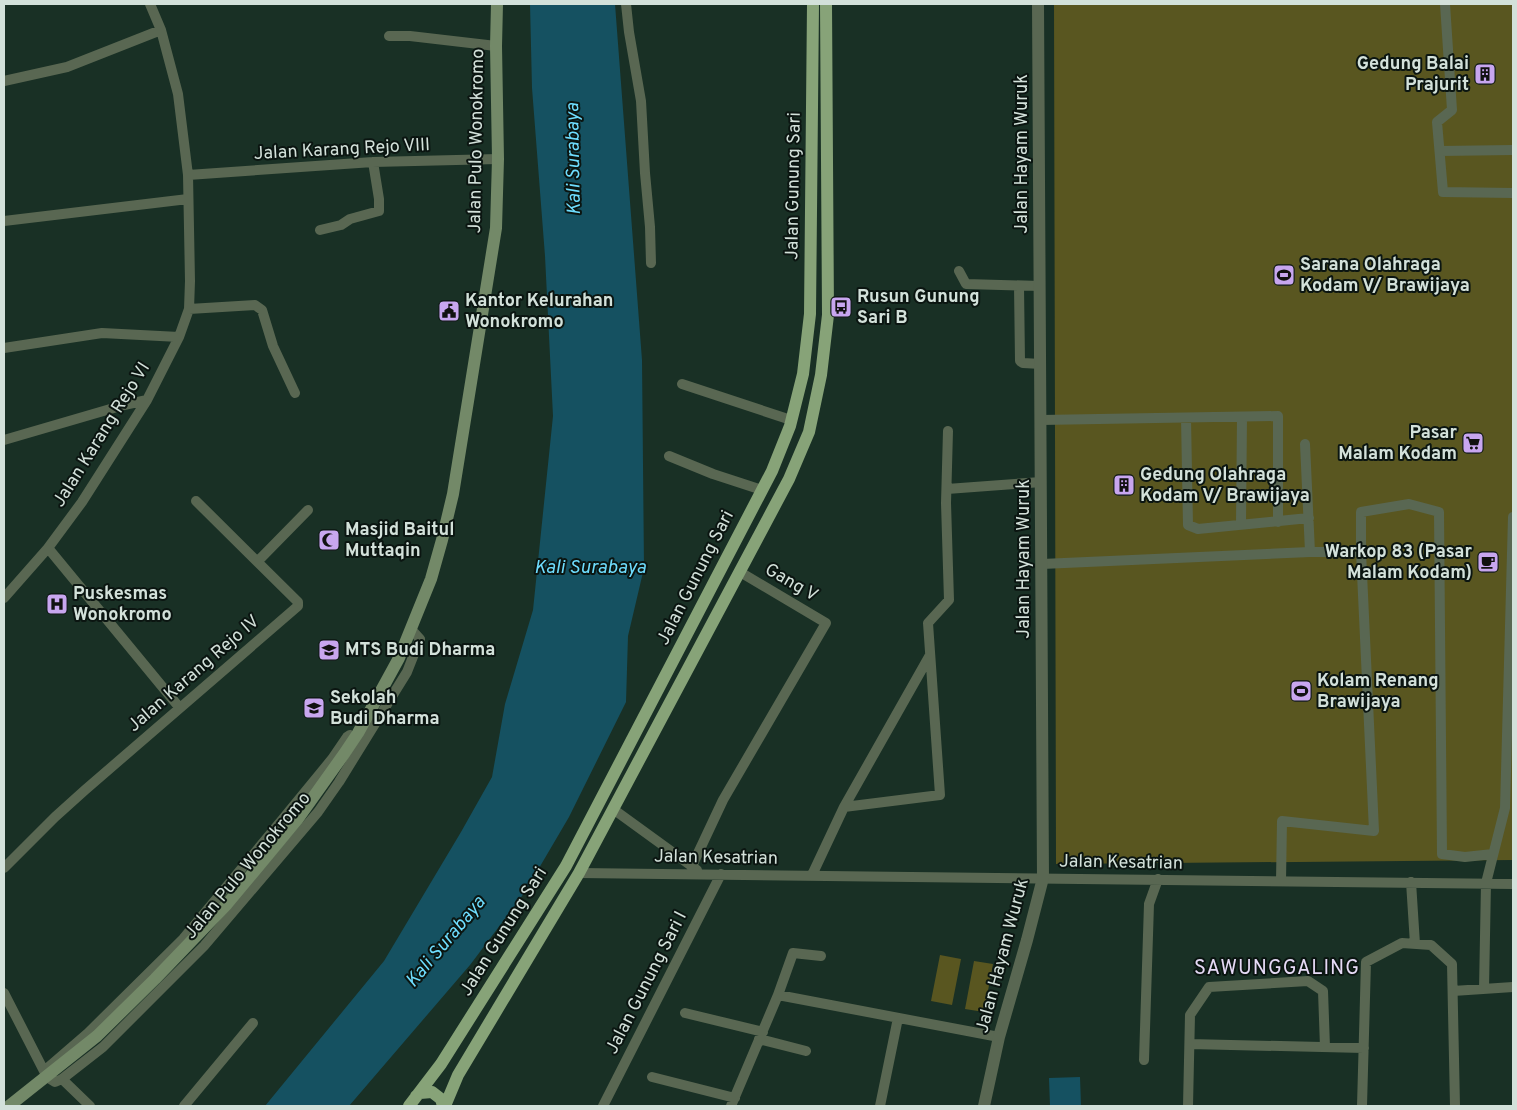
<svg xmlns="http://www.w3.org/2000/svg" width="1517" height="1110" font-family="Overpass,sans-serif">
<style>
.green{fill:#595620}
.water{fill:#155161}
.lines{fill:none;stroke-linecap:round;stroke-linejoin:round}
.minor{stroke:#596752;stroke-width:10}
.tertiary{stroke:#596752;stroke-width:12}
.secondary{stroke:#738968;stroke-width:12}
.primary{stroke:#87a378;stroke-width:12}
.labels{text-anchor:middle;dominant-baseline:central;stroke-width:4;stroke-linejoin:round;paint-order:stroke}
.poi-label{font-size:18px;font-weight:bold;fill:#d3e1da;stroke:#0b1511;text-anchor:start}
.street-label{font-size:18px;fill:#d3e1da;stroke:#0b1511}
.water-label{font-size:19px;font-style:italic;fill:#6eddfe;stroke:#0b1511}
.quarter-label{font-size:20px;letter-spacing:1px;fill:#e6daf6;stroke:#0b1511}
</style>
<rect width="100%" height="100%" fill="#193025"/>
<!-- green -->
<path class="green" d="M1054 4H1513V860L1056 864Z
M940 955 961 959 952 1005 931 1001Z
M974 961 993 964 984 1012 965 1009Z"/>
<!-- water -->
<path class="water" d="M530 4H615L642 360 644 568 628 636 626 702 569 817 525 892 470 965 349 1106H265L384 961 461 832 492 777 505 704 533 610 553 416 545 256 532 88Z
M1080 1077 1081 1106H1050L1049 1078Z"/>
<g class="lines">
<!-- minor -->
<path class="minor" d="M626 4 629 32 641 101 645 173 650 227 651 263
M1445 4 1452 110 1437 122 1443 192 1513 193
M389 36H410L496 46
M4 81 67 67 161 30
M1440 151 1513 150
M188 175 373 162 498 159
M4 221 188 199
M320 230 341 225 350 219 379 211V199L373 162
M959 271 966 284 1040 286
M1019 286 1020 361 1023 363 1041 364
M189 309 255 305 262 310 273 346 295 393
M4 348 102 333 179 337
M682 384 791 420
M1186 418 1188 525 1198 529 1309 518
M1041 420 1278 416V522
M4 440 124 405 147 400
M1305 444 1310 552
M669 456 713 474 762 490
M947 489 1041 482
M1241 524 1242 417
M48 548 179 707
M258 561 308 510
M1042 564 1310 552H1361
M4 598 48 548 82 502 147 400 179 337 189 309 190 281 188 175 178 94 161 30 150 4
M844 807 930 655
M613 809 697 870
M692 866 723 800 826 623 740 572
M4 868 55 817 85 790 298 606V602L196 501
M579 873 1513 884
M812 875 844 807 940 795 928 623 949 600 946 503 948 431
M1281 881 1282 821 1374 831 1361 552V512L1409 504 1439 512 1442 854 1465 857 1493 854
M1411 882 1415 944
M1484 989 1486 883 1505 808 1513 517
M1453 991 1513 987
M4 993 44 1071 47 1077 55 1082 62 1079 103 1047 204 946 318 812 339 782 407 672 420 639 411 629
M778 995 999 1037
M685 1013 763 1032
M759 1039 806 1051
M1190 1044 1364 1048
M1144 1060 1149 904 1158 879
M44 1071 88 1033 183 939 282 820 332 759 347 737 350 735
M652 1077 735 1098
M62 1079 90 1106
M184 1106 253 1023
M603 1106 721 874
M731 1106 778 995 793 953 821 956
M880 1106 898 1018
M1188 1106 1190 1015 1209 987 1308 981 1323 991 1325 1047
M1362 1106 1366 962 1402 943 1431 945 1452 964 1455 1106"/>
<!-- tertiary -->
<path class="tertiary" d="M984 1106 999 1037 1027 940 1043 878 1038 4"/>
<!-- secondary -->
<path class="secondary" d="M9 1106 97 1036 155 979 227 904 297 820 344 754 358 733 399 658 431 579 442 540 453 494 496 228 498 159 496 46 497 4"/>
<!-- primary -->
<path class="primary" d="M416 1096 420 1093 432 1092 441 1099 443 1106
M409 1106 441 1064 566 866 772 471 790 426 803 374 810 314 813 4
M445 1106 458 1075 579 873 789 479 809 432 821 375 828 315 826 4"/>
</g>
<!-- icons -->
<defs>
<g id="building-square" transform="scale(1.125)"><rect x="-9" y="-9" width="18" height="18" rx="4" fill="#c8a6ef" stroke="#0b1511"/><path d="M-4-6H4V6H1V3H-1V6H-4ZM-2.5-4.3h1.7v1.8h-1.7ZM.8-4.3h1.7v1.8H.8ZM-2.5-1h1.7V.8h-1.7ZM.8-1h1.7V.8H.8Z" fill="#111"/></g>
<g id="stadium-square" transform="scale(1.125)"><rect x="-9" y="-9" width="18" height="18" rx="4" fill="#c8a6ef" stroke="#0b1511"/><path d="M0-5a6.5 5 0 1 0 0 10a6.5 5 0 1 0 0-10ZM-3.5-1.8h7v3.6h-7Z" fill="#111"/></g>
<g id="bus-square" transform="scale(1.125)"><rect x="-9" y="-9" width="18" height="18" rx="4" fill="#c8a6ef" stroke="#0b1511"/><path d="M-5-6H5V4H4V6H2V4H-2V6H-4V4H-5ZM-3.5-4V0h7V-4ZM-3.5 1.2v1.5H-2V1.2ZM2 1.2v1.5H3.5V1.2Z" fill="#111"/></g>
<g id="civic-square" transform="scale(1.125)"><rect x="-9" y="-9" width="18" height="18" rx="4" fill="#c8a6ef" stroke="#0b1511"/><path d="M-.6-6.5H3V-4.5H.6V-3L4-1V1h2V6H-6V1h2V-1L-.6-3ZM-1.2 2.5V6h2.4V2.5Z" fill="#111"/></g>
<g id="supermarket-square" transform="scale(1.125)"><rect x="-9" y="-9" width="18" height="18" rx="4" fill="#c8a6ef" stroke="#0b1511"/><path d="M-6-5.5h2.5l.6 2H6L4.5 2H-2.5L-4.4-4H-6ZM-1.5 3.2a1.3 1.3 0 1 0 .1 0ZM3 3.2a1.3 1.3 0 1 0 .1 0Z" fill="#111"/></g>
<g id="mosque-square" transform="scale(1.125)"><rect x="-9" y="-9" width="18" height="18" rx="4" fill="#c8a6ef" stroke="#0b1511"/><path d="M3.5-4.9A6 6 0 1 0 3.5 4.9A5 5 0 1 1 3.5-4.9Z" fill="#111"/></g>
<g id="cafe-square" transform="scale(1.125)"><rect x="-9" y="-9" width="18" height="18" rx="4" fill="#c8a6ef" stroke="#0b1511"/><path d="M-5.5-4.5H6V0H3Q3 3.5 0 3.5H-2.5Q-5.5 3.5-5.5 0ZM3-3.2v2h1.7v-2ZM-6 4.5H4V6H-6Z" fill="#111"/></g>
<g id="hospital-square" transform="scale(1.125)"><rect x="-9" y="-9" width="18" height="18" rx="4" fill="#c8a6ef" stroke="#0b1511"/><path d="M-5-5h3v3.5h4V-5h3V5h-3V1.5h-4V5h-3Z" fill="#111"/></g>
<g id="school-square" transform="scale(1.125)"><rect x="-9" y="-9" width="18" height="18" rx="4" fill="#c8a6ef" stroke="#0b1511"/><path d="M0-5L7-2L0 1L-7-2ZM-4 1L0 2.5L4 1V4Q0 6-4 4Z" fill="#111"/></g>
</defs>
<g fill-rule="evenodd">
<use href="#building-square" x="1485" y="74"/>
<use href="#stadium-square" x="1284" y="275"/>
<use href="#bus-square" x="841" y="307"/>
<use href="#civic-square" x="449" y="311"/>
<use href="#supermarket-square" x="1473" y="443"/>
<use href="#building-square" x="1124" y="485"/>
<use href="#mosque-square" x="329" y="540"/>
<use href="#cafe-square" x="1488" y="562"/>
<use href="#hospital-square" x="57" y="604"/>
<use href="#school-square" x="329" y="650"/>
<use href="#stadium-square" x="1301" y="691"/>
<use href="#school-square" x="314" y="708"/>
</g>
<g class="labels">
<!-- poi labels -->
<g class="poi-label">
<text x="1469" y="64" text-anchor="end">Gedung Balai<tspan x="1469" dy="21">Prajurit</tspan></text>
<text x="1300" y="265">Sarana Olahraga<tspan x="1300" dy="21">Kodam V/ Brawijaya</tspan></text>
<text x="857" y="297">Rusun Gunung<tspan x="857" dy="21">Sari B</tspan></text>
<text x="465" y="301">Kantor Kelurahan<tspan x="465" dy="21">Wonokromo</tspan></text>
<text x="1457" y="433" text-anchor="end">Pasar<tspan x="1457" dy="21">Malam Kodam</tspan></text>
<text x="1140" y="475">Gedung Olahraga<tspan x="1140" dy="21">Kodam V/ Brawijaya</tspan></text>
<text x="345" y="530">Masjid Baitul<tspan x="345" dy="21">Muttaqin</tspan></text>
<text x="1472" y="552" text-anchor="end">Warkop 83 (Pasar<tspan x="1472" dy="21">Malam Kodam)</tspan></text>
<text x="73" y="594">Puskesmas<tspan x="73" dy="21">Wonokromo</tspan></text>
<text x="345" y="650">MTS Budi Dharma</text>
<text x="1317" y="681">Kolam Renang<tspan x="1317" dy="21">Brawijaya</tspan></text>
<text x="330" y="698">Sekolah<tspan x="330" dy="21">Budi Dharma</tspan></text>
</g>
<!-- street labels -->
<g class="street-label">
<text transform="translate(477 141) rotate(-89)">Jalan Pulo Wonokromo</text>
<text transform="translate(342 150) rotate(-3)">Jalan Karang Rejo VIII</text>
<text transform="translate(1022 154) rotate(-90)">Jalan Hayam Wuruk</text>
<text transform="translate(794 186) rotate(-89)">Jalan Gunung Sari</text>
<text transform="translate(102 435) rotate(-58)">Jalan Karang Rejo VI</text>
<text transform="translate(1024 559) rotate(-90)">Jalan Hayam Wuruk</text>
<text transform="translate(696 578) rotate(-63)">Jalan Gunung Sari</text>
<text transform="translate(791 583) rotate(30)">Gang V</text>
<text transform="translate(194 674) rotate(-41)">Jalan Karang Rejo IV</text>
<text transform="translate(716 858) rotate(1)">Jalan Kesatrian</text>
<text transform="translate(1121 863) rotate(1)">Jalan Kesatrian</text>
<text transform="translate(248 866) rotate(-50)">Jalan Pulo Wonokromo</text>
<text transform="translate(504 932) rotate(-58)">Jalan Gunung Sari</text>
<text transform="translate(1003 956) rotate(-75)">Jalan Hayam Wuruk</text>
<text transform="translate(647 983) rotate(-63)">Jalan Gunung Sari I</text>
</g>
<!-- water labels -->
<g class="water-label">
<text transform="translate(574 159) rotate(-91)">Kali Surabaya</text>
<text x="590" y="568">Kali Surabaya</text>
<text transform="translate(446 942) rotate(-50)">Kali Surabaya</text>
</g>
<!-- quarter labels -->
<g class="quarter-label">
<text x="1277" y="969">SAWUNGGALING</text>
</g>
</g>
<!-- border -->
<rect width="1517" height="1110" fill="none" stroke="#d3e1da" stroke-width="10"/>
</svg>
